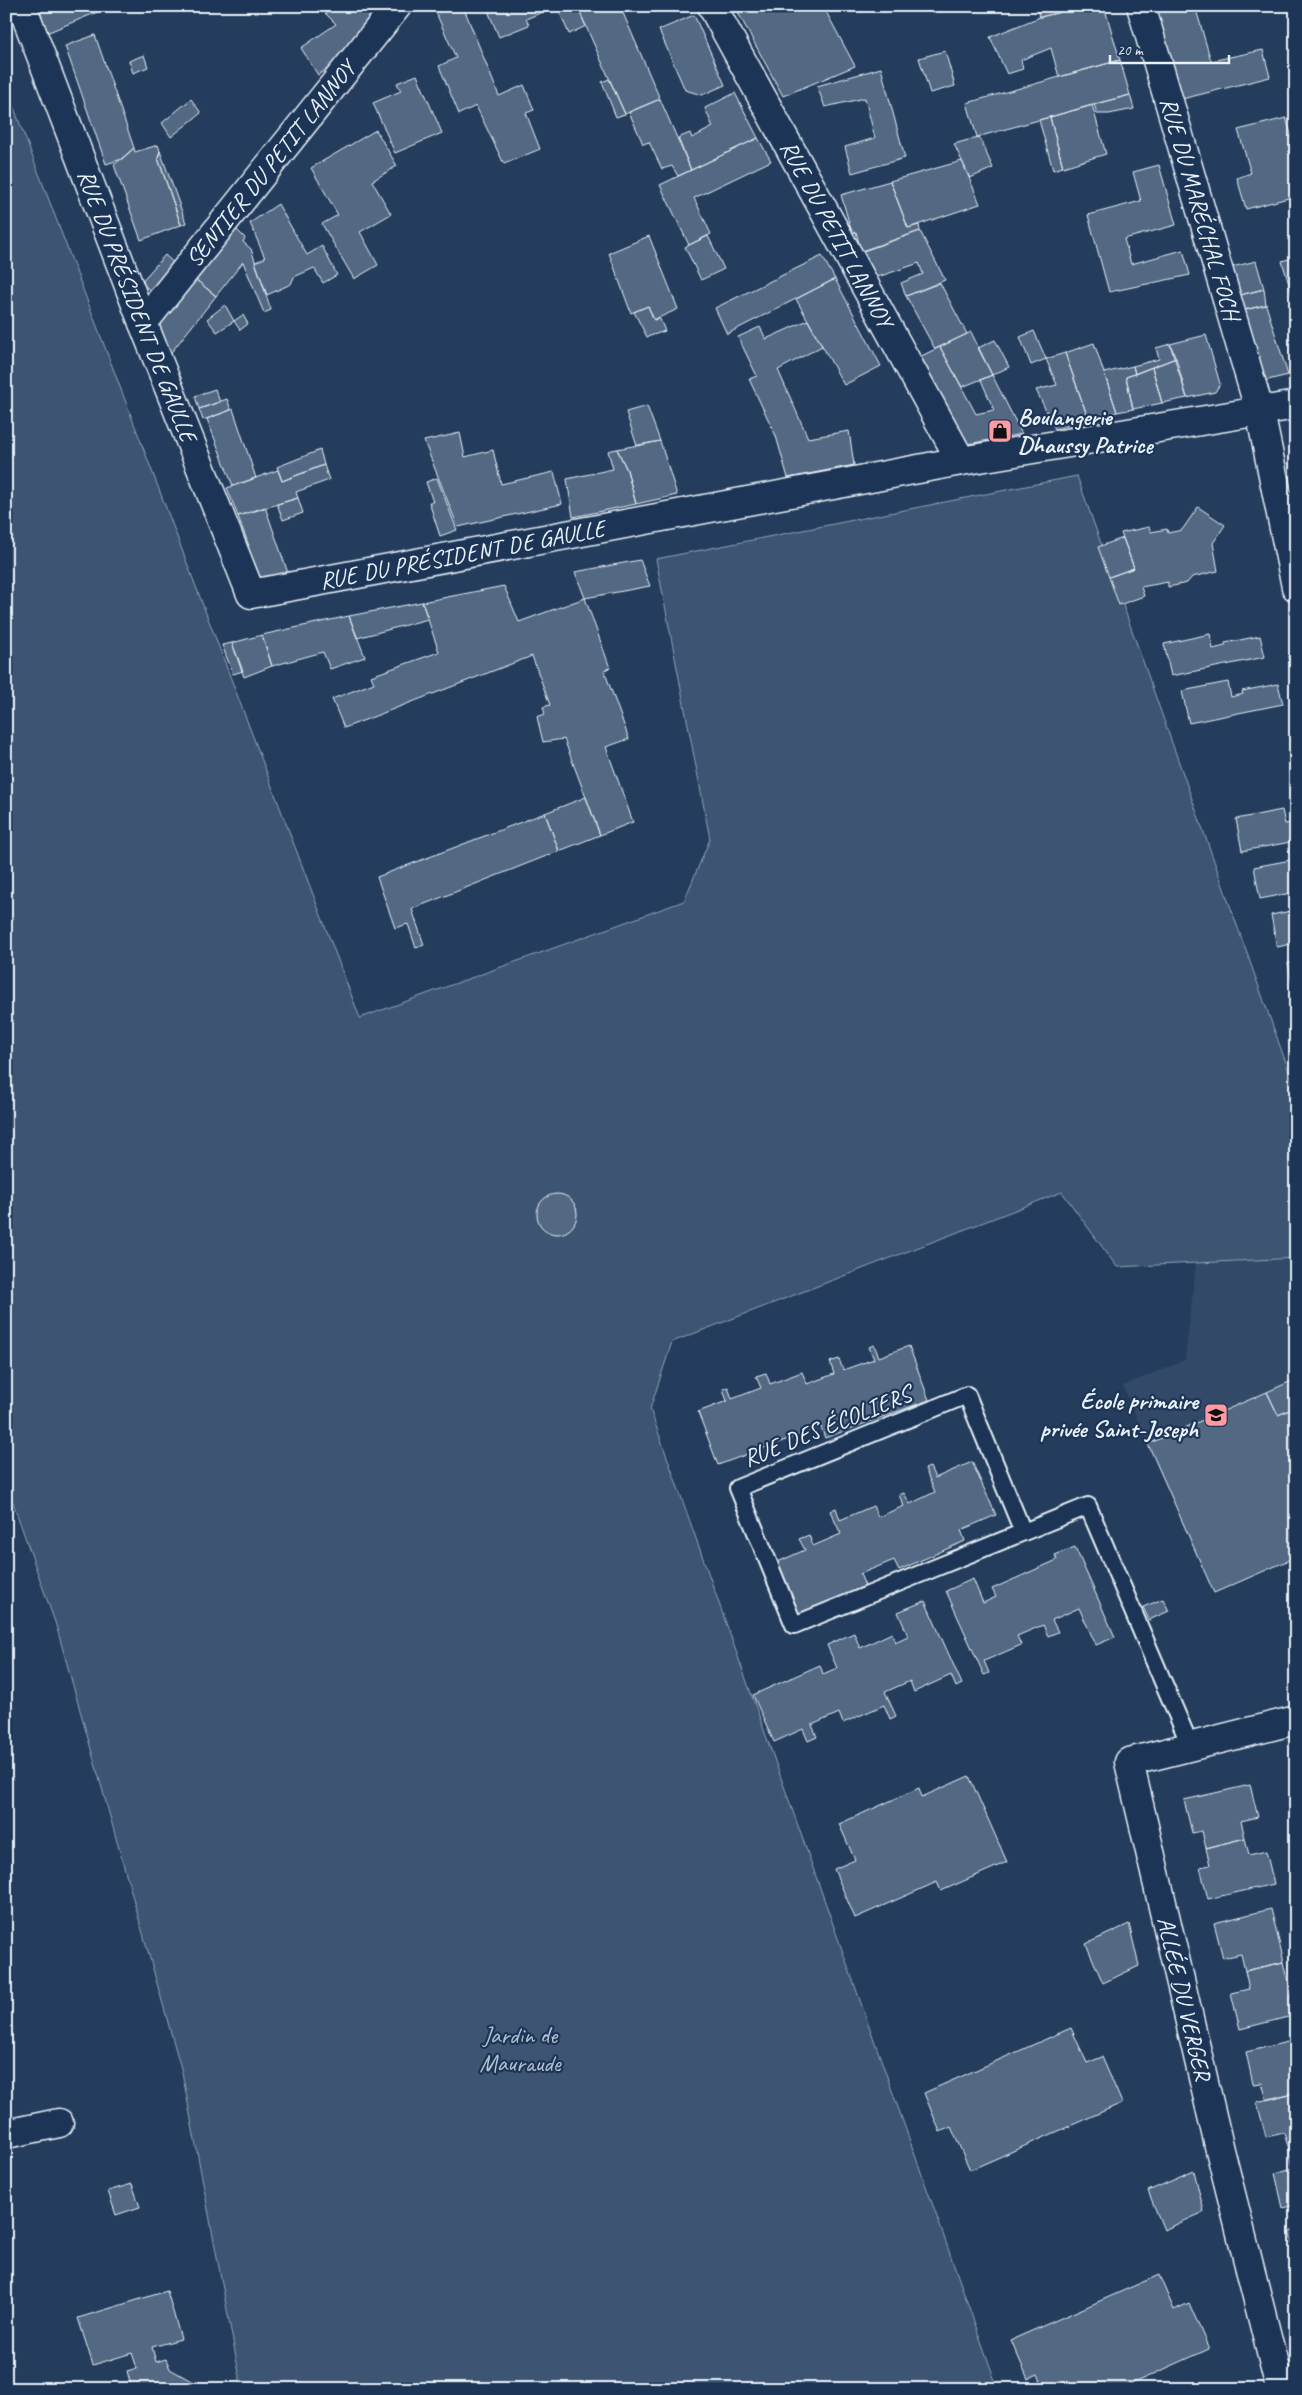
<svg xmlns="http://www.w3.org/2000/svg" width="1302" height="2395" font-family="Caveat,sans-serif">
<style>
.built{fill:#334a68}
.green{fill:#3e5472;stroke:#93a2b5}
.building{fill:#536782;stroke:#e8f1f8}
.lines{fill:none;stroke-linecap:round;stroke-linejoin:round}
.service-casing{stroke:#e8f1f8;stroke-width:20}
.minor-casing{stroke:#e8f1f8;stroke-width:31}
.service{stroke:#1d3557;stroke-width:16}
.minor{stroke:#1d3557;stroke-width:28}
.labels{text-anchor:middle;dominant-baseline:central;stroke-width:4.5;stroke-linejoin:round;paint-order:stroke}
.street-label{font-size:24px;fill:#e8f1f8;stroke:#1d3557}
.poi-label{font-size:24px;font-weight:bold;fill:#e8f1f8;stroke:#1d3557;text-anchor:start}
.park-label{font-size:24px;fill:#b5c2d0;stroke:#1d3557}
</style>
<rect width="100%" height="100%" fill="#253d5d"/>
<filter id="ink" filterUnits="userSpaceOnUse"><feTurbulence type="fractalNoise" baseFrequency=".02" numOctaves="2"/><feDisplacementMap in="SourceGraphic" scale="10" xChannelSelector="R" yChannelSelector="G"/><feConvolveMatrix kernelMatrix="1 2 1 2 8 2 1 2 1" color-interpolation-filters="sRGB"/></filter>
<g filter="url(#ink)">
<!-- built -->
<path class="built" d="M1296 1258V1557L1214 1593 1123 1386 1185 1360 1196 1263Z"/>
<!-- green -->
<path class="green" d="M6 87 360 1018 684 901 710 839 656 559 1077 476 1296 1091V1258L1117 1267 1062 1192 672 1342 650 1409 998 2389H242L182 2072 56 1625 6 1483Z"/>
<!-- building -->
<path class="building" d="M34 6H112L44 34Z
M318 6H385L355 50 318 75 301 48 336 24Z
M433 6H463L499 96 524 85 534 110 526 113 540 149 504 164 476 106 459 114 439 66 456 58Z
M486 6H556L526 19 529 25 499 37Z
M557 6H577L586 26 569 34Z
M577 6H596L580 13Z
M596 6H620L660 99 625 114 580 13Z
M823 6 855 66 783 96 735 7Z
M1036 6H1086L1040 17Z
M1086 6H1104L1120 60 1059 77 1051 48 1021 60 1023 69 1007 74 990 37 1040 17Z
M1155 6H1195L1211 61 1263 50 1270 77 1182 99Z
M694 15 725 85 702 95 685 90 659 30Z
M95 35 134 148 122 159 106 164 65 46Z
M945 51 955 86 930 93 919 58Z
M144 55 148 67 133 73 129 61Z
M1120 60 1130 95 977 137 967 103Z
M881 68 905 158 852 173 845 147 875 138 865 98 825 107 817 86Z
M417 75 442 133 395 153 373 103 401 91 397 83Z
M609 79 625 114 616 117 602 82Z
M735 93 758 138 691 170 678 138 690 133 692 138 713 127 705 108Z
M1130 95 1134 109 1109 114H1097L1094 104Z
M191 99 201 113 171 137 162 123Z
M660 99 691 170 678 176 672 166 662 169 649 142 643 144 629 112Z
M1092 105 1106 154 1063 167 1050 117Z
M1050 117 1063 167 1053 170 1039 120Z
M1286 118 1296 150V196L1246 209 1237 178 1251 173 1238 130Z
M376 130 397 166 372 181 391 214 360 232 378 265 354 279 322 224 338 215 311 168Z
M979 137 993 168 970 178 954 144Z
M758 138 771 161 694 198 711 234 689 245 660 185Z
M158 145 160 151 158 158 181 225 141 240 114 165 134 148 135 152Z
M160 151 186 223 181 225 158 158Z
M962 161 980 204 908 228 890 181Z
M1159 165 1176 225 1124 239 1131 264 1183 250 1190 275 1109 292 1088 215 1141 201 1133 172Z
M890 181 908 228 919 225 920 231 861 251 856 232 852 233 841 195Z
M278 204 307 255 322 246 337 275 323 283 314 268 294 277 291 284 267 295 255 262 265 258 250 223Z
M236 229 245 238 243 242 251 249 271 310 264 313 243 262 216 296 195 279Z
M920 231 945 280 906 296 901 283 923 274 919 263 869 280 858 253Z
M649 236 678 309 654 320 648 306 631 313 609 253Z
M708 236 724 269 701 280 685 247Z
M165 255 179 268 156 296 141 282Z
M822 256 835 279 727 334 715 308Z
M1296 257V308L1282 261Z
M1256 261 1264 289 1240 295 1232 267Z
M195 279 216 296 169 355 158 325Z
M835 279 881 366 844 385 796 299Z
M940 283 967 334 935 349 906 296Z
M1264 289 1266 305 1244 310 1240 295Z
M225 305 234 321 217 332 207 319Z
M1266 305 1288 375 1264 381 1244 310Z
M648 306 654 320 659 317 665 331 647 337 634 312Z
M243 315 248 324 240 330 234 321Z
M808 320 822 346 778 370 808 438 849 431 854 465 788 478 776 436 749 379 757 376 738 337 760 327 766 339Z
M1034 331 1046 359 1031 365 1020 337Z
M971 332 992 375 962 387 940 347Z
M1206 335 1220 384 1215 392 1187 398 1170 344Z
M995 340 1009 367 992 375 978 348Z
M1094 343 1117 412 1088 418 1065 353Z
M1170 344 1176 358 1135 374 1133 366 1159 359 1156 348Z
M940 347 976 414 994 410 981 380 992 375 1022 434 957 446 913 360Z
M1065 353 1089 421 1055 429 1036 390 1057 385 1046 359Z
M1176 358 1187 398 1162 403 1152 367Z
M1133 366 1135 374 1126 377 1133 409 1117 412 1104 373Z
M1152 367 1162 403 1133 409 1126 377Z
M215 389 220 402 199 409 195 396Z
M227 399 231 410 203 420 199 409Z
M647 406 660 441 637 446 626 412Z
M233 409 256 478 233 486 207 419Z
M460 433 465 457 493 450 501 484 554 472 562 504 458 527 424 441Z
M660 441 677 495 636 504 627 470 617 449Z
M617 449 627 470 636 504 573 517 567 479 613 469 608 451Z
M320 450 324 465 282 481 277 467Z
M324 465 329 480 296 492 298 498 238 516 227 488 278 470 282 481Z
M437 478 457 530 440 536 429 502H433L426 482Z
M298 498 303 513 283 520 277 504Z
M265 507 288 573 254 583 243 547 249 546 238 516Z
M1198 507 1225 525 1213 543 1218 571 1192 577 1187 583 1168 587V582L1141 587 1144 596 1119 605 1109 577 1134 568 1121 533 1149 527 1151 532 1167 529 1168 533 1182 530Z
M1123 538 1134 568 1109 577 1098 547Z
M640 560 650 586 585 598 575 572Z
M504 586 519 622 585 598 610 668 604 670 629 739 606 747 633 822 600 835 564 739 543 742 537 717 545 714 543 707 550 705 532 656 344 728 332 699 374 683 371 676 439 652 422 602Z
M422 602 428 619 357 638 349 616Z
M349 616 365 657 330 669 323 652 272 666 262 635Z
M1210 634 1213 649 1225 646V643L1260 636 1265 657 1171 676 1164 644Z
M262 635 272 666 244 677 232 643Z
M232 643 243 671 233 674 222 645Z
M1228 682 1231 697 1243 694 1242 691 1278 684 1283 704 1189 723 1182 691Z
M586 797 600 835 559 851 545 813Z
M1282 810 1285 824 1296 822V841L1242 851 1236 819Z
M545 813 559 851 412 909 424 945 416 948 408 924 395 928 377 877Z
M1296 859V892L1260 899 1254 867Z
M1296 910V943L1277 947 1271 915Z
M1296 961V994H1294L1288 963Z
M537 1214a20 20 0 1 1 40 0a20 20 0 1 1-40 0Z
M874 1345 879 1357 909 1346 929 1400 825 1438 821 1427 718 1465 698 1412 727 1401 723 1389 728 1387 732 1399 761 1388 756 1376 766 1373 770 1384 802 1372 807 1384 834 1374 830 1362 839 1359 843 1370 874 1359 869 1347Z
M1296 1379V1407L1278 1415 1267 1392Z
M1267 1392 1278 1415 1296 1407V1557L1214 1593 1148 1444Z
M972 1462 996 1515 961 1530 965 1541 899 1570 894 1560 860 1574 865 1586 796 1616 773 1564 805 1550 799 1539 809 1535 813 1546 841 1534 830 1511 836 1508 840 1520 873 1506 878 1517 904 1506 899 1495 904 1493 910 1504 935 1492 925 1469 930 1467 935 1478Z
M1075 1547 1115 1637 1096 1645 1079 1608 1052 1620 1058 1632 1048 1636 1043 1625 1017 1636 1021 1645 984 1661 989 1673 984 1675 946 1591 973 1579 983 1603 996 1597 992 1589 1057 1560 1055 1555Z
M1163 1599 1169 1611 1149 1620 1143 1607Z
M925 1601 962 1684 956 1687 951 1675 914 1692 910 1681 885 1692 896 1716 890 1719 884 1705 843 1723 839 1713 812 1725 817 1737 808 1741 803 1729 774 1742 753 1695 820 1665 823 1674 837 1668 827 1645 854 1633 860 1648 892 1633 895 1642 908 1636 898 1612Z
M969 1776 1007 1862 941 1891 937 1882 855 1918 834 1869 855 1860 839 1824 919 1788 922 1797Z
M1250 1785 1258 1817 1241 1821 1245 1838 1206 1848 1202 1831 1192 1833 1184 1800Z
M1245 1838 1249 1855 1266 1851 1274 1884 1208 1899 1200 1867 1210 1865 1206 1848Z
M1271 1909 1284 1962 1245 1971 1241 1954 1223 1958 1214 1923Z
M1129 1924 1139 1966 1103 1983 1086 1944Z
M1284 1962 1296 2015 1240 2029 1231 1993 1249 1989 1245 1971Z
M1071 2028 1087 2063 1102 2057 1122 2103 970 2170 951 2127 940 2132 924 2093Z
M1296 2040V2092L1267 2100 1262 2083 1253 2084 1246 2052Z
M1296 2092V2149L1289 2150 1284 2133 1266 2137 1257 2102Z
M1296 2149V2205L1283 2208 1275 2173 1293 2168 1289 2150Z
M1194 2171 1204 2212 1164 2230 1148 2191Z
M132 2184 140 2207 116 2215 108 2191Z
M1296 2229V2260L1289 2231Z
M1159 2275 1174 2310 1189 2303 1209 2349 1120 2389H1044L1038 2374 1028 2379 1011 2340Z
M167 2291 181 2339 152 2347 156 2362 166 2359 170 2369 193 2382 189 2389H132L127 2371 137 2368 132 2353 93 2365 78 2318Z"/>
<g class="lines">
<!-- service casing -->
<g class="service-casing">
<path id="service" d="M1023 1532 967 1395 738 1488 794 1625C892 1585 990 1546 1088 1506L1190 1745"/>
</g>
<!-- minor casing -->
<g class="minor-casing">
<g id="minor">
<path id="s1" d="M22 6 143 323 251 594 961 461 1296 405"/>
<path id="s2" d="M712 6 961 461"/>
<path id="s3" d="M1141 6 1260 412 1296 587"/>
<path id="s4" d="M143 323 397 6"/>
<path id="s5" d="M1296 1720 1129 1762 1220 2150 1279 2384 1296 2381"/>
<path d="M6 2134 59 2123"/>
</g>
</g>
<!-- service -->
<use href="#service" class="service"/>
<!-- minor -->
<use href="#minor" class="minor"/>
</g>
</g>
<!-- icons -->
<defs>
<g id="shop-square" transform="scale(1.25)"><rect x="-9" y="-9" width="18" height="18" rx="4" fill="#ff9aa2" stroke="#1d3557"/><path d="M-5-2.5h2.3a2.7 3.5 0 0 1 5.4 0H5L5.5 6h-11ZM-1.5-2.5h3a1.5 2.3 0 0 0-3 0Z" fill="#111"/></g>
<g id="school-square" transform="scale(1.25)"><rect x="-9" y="-9" width="18" height="18" rx="4" fill="#ff9aa2" stroke="#1d3557"/><path d="M0-5L7-2L0 1L-7-2ZM-4 1L0 2.5L4 1V4Q0 6-4 4Z" fill="#111"/></g>
</defs>
<g fill-rule="evenodd">
<use href="#shop-square" x="1000" y="431"/>
<use href="#school-square" x="1216" y="1415"/>
</g>
<g class="labels">
<!-- street labels -->
<g class="street-label">
<text stroke="none"><textPath href="#s4" startOffset="204">SENTIER DU PETIT LANNOY</textPath></text>
<text stroke="none"><textPath href="#s3" startOffset="211">RUE DU MARÉCHAL FOCH</textPath></text>
<text stroke="none"><textPath href="#s2" startOffset="260">RUE DU PETIT LANNOY</textPath></text>
<text stroke="none"><textPath href="#s1" startOffset="321">RUE DU PRÉSIDENT DE GAULLE</textPath></text>
<text stroke="none"><textPath href="#s1" startOffset="846">RUE DU PRÉSIDENT DE GAULLE</textPath></text>
<text transform="translate(827 1426) rotate(-22)">RUE DES ÉCOLIERS</text>
<text stroke="none"><textPath href="#s5" startOffset="415">ALLÉE DU VERGER</textPath></text>
</g>
<!-- poi labels -->
<g class="poi-label">
<text x="1018" y="417">Boulangerie<tspan x="1018" dy="28">Dhaussy Patrice</tspan></text>
<text x="1198" y="1401" text-anchor="end">École primaire<tspan x="1198" dy="28">privée Saint-Joseph</tspan></text>
</g>
<!-- park labels -->
<g class="park-label">
<text x="520" y="2035">Jardin de<tspan x="520" dy="28">Mauraude</tspan></text>
</g>
</g>
<!-- margin -->
<rect width="1302" height="2395" fill="none" stroke="#1d3557" stroke-width="25"/>
<rect x="12" y="12" width="1277" height="2370" fill="none" stroke="#e8f1f8" stroke-width="2" filter="url(#ink)"/>
<!-- scale -->
<path d="M1110 55v8h119v-8" fill="none" stroke="#e8f1f8" stroke-width="2.5"/>
<text x="1117" y="55" font-size="15" fill="#e8f1f8" stroke="#1d3557" stroke-width="4" paint-order="stroke">20 m</text>
</svg>
